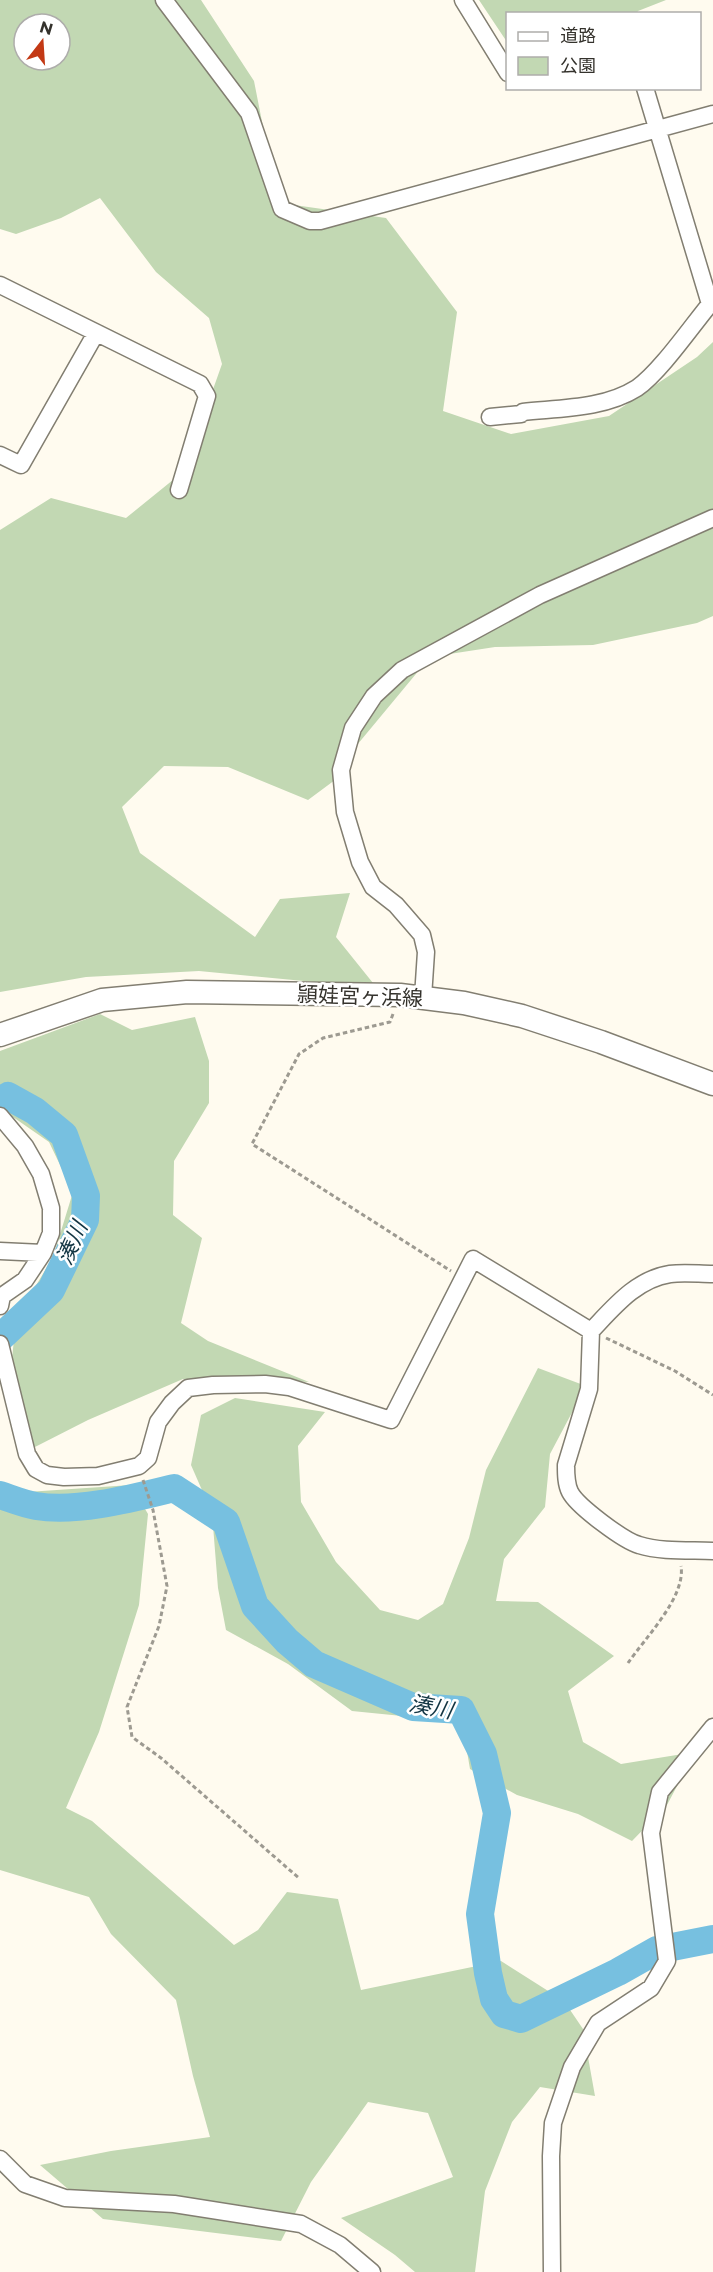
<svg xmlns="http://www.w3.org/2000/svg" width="713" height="2272" font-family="Montserrat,'Noto Sans JP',sans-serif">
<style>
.green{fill:#c2d8b3;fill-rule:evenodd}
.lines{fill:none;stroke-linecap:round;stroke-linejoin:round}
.river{stroke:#77c0e0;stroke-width:28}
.street-casing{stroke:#827e71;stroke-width:19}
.secondary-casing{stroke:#827e71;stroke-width:25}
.path{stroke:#9d9a91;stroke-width:3;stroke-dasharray:4.5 3;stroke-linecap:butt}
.street{stroke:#fff;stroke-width:16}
.secondary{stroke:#fff;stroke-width:22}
.labels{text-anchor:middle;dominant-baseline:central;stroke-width:5;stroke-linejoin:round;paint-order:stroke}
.street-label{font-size:21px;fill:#34322c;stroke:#fff}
.water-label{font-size:22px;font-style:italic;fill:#123543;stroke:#fff}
</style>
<rect width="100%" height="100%" fill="#fffbef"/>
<!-- green -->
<path class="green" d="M0 0H201L254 81 267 147 287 204 386 218 457 312 443 411 511 434 609 416 697 357 713 342V616L697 623 593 645 495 647 430 657 357 745 339 777 308 800 228 767 164 766 122 807 140 853 255 937 280 899 350 893 336 937 377 988 199 971 86 977 0 992V530L51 498 126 518 184 471 222 364 209 318 156 272 100 198 61 218 16 234 0 229ZM24 24H60V60H24Z
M479 0H666L638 11 637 13 508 14 507 42Z
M100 1014 132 1030 195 1017 209 1061V1103L174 1161 173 1215 202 1238 181 1323 208 1341 309 1382 255 1379H183L88 1420 33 1448 11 1369 16 1319 53 1257 73 1192 49 1142 0 1108V1051Z
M538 1368 586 1386 550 1454 545 1507 504 1559 496 1601 538 1602 614 1656 568 1691 583 1742 621 1764 695 1752 667 1805 632 1841 578 1814 517 1795 470 1769 462 1722 352 1711 288 1664 226 1630 218 1588 212 1513 191 1465 201 1415 235 1398 325 1412 298 1446 301 1502 336 1562 380 1610 418 1620 443 1604 469 1538 486 1470Z
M0 1481 27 1492 131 1485 148 1514 139 1605 99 1732 66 1808 92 1821 234 1945 258 1930 287 1892 338 1899 361 1990 501 1961 564 2001 583 2029 595 2096 540 2087 512 2122 485 2191 475 2272H415L395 2255 341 2218 453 2177 428 2113 368 2102 311 2182 281 2241 103 2219 40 2165 111 2151 210 2137 193 2076 176 2000 111 1934 89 1897 0 1870Z"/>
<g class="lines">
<!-- river -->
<path class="river" d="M0 1101 8 1096 35 1111 64 1135 86 1196 85 1220 51 1290 0 1338
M0 1495C12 1499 24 1504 36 1506 77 1513 133 1498 174 1488L226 1522 255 1606 287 1641 314 1664 413 1707 461 1710 483 1754 497 1813 480 1914 488 1973 494 1999 504 2014 521 2019 618 1972 657 1950 713 1939"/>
<!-- street casing -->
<g class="street-casing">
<path id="street" d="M164 0 249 113 282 209 310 221H320L713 114
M463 0 508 73
M645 88 710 304
M0 285 200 384 207 396 179 490
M490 417 521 414 523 412C560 408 604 409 637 388 660 372 691 327 710 304
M0 455 21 465 96 333
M423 997 426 952 422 935 396 905 373 887 360 862 345 812 341 770 353 728 374 696 402 670 540 595 713 518
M0 1116 25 1146 41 1174 51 1208V1233L43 1253 0 1251
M713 1274C699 1274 684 1272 670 1274 636 1279 613 1308 591 1331L589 1389 566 1465C566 1474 566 1484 570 1492 577 1506 624 1541 639 1545 662 1552 689 1550 713 1551
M0 1306 2 1296 25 1280 43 1253
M0 1344 27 1454 36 1469 47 1475 64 1477 98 1476 139 1466 148 1458 158 1422 172 1403 188 1388 213 1385 265 1384 289 1387 391 1420 473 1259 591 1331
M0 2159 25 2184 65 2198 174 2204 301 2224 340 2245 372 2272
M552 2272 551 2156 553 2123 572 2067 598 2023 651 1988 667 1961 651 1833 660 1792 713 1727"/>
</g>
<!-- secondary casing -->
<g class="secondary-casing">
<path id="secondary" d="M0 1035 102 1000 187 992 400 995 464 1003 522 1016 601 1042 713 1084"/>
</g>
<!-- path -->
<path class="path" d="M393 1014 390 1022 323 1038 299 1054 252 1144 451 1271
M606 1338 675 1371 713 1395
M143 1480 153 1510 167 1586 159 1626 127 1707 132 1737 161 1758 300 1879
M628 1663C645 1638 686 1597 681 1566"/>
<!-- street -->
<use href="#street" class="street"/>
<!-- secondary -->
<use href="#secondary" class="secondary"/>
</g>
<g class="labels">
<!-- street labels -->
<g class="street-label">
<text transform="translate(360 996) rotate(2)">頴娃宮ヶ浜線</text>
</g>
<!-- water labels -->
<g class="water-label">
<text transform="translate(72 1243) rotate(-66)">湊川</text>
<text transform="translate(431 1707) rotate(11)">湊川</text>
</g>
</g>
<!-- legend -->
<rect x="506" y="12" width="195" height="78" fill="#ffffff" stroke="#aeadab" stroke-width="1.5"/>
<rect x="518" y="32" width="30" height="9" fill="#ffffff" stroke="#aeadab" stroke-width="1.5"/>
<text x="560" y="42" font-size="18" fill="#34322c">道路</text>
<rect x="518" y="57" width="30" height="18" fill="#c2d8b3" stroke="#aeadab" stroke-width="1.5"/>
<text x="560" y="72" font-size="18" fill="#34322c">公園</text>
<!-- north arrow -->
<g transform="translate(42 42) rotate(17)"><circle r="28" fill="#ffffff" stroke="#aeadab" stroke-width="1.5"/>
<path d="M0-4.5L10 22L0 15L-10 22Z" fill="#c33915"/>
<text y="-9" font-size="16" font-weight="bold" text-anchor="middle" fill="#34322c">N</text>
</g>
</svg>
